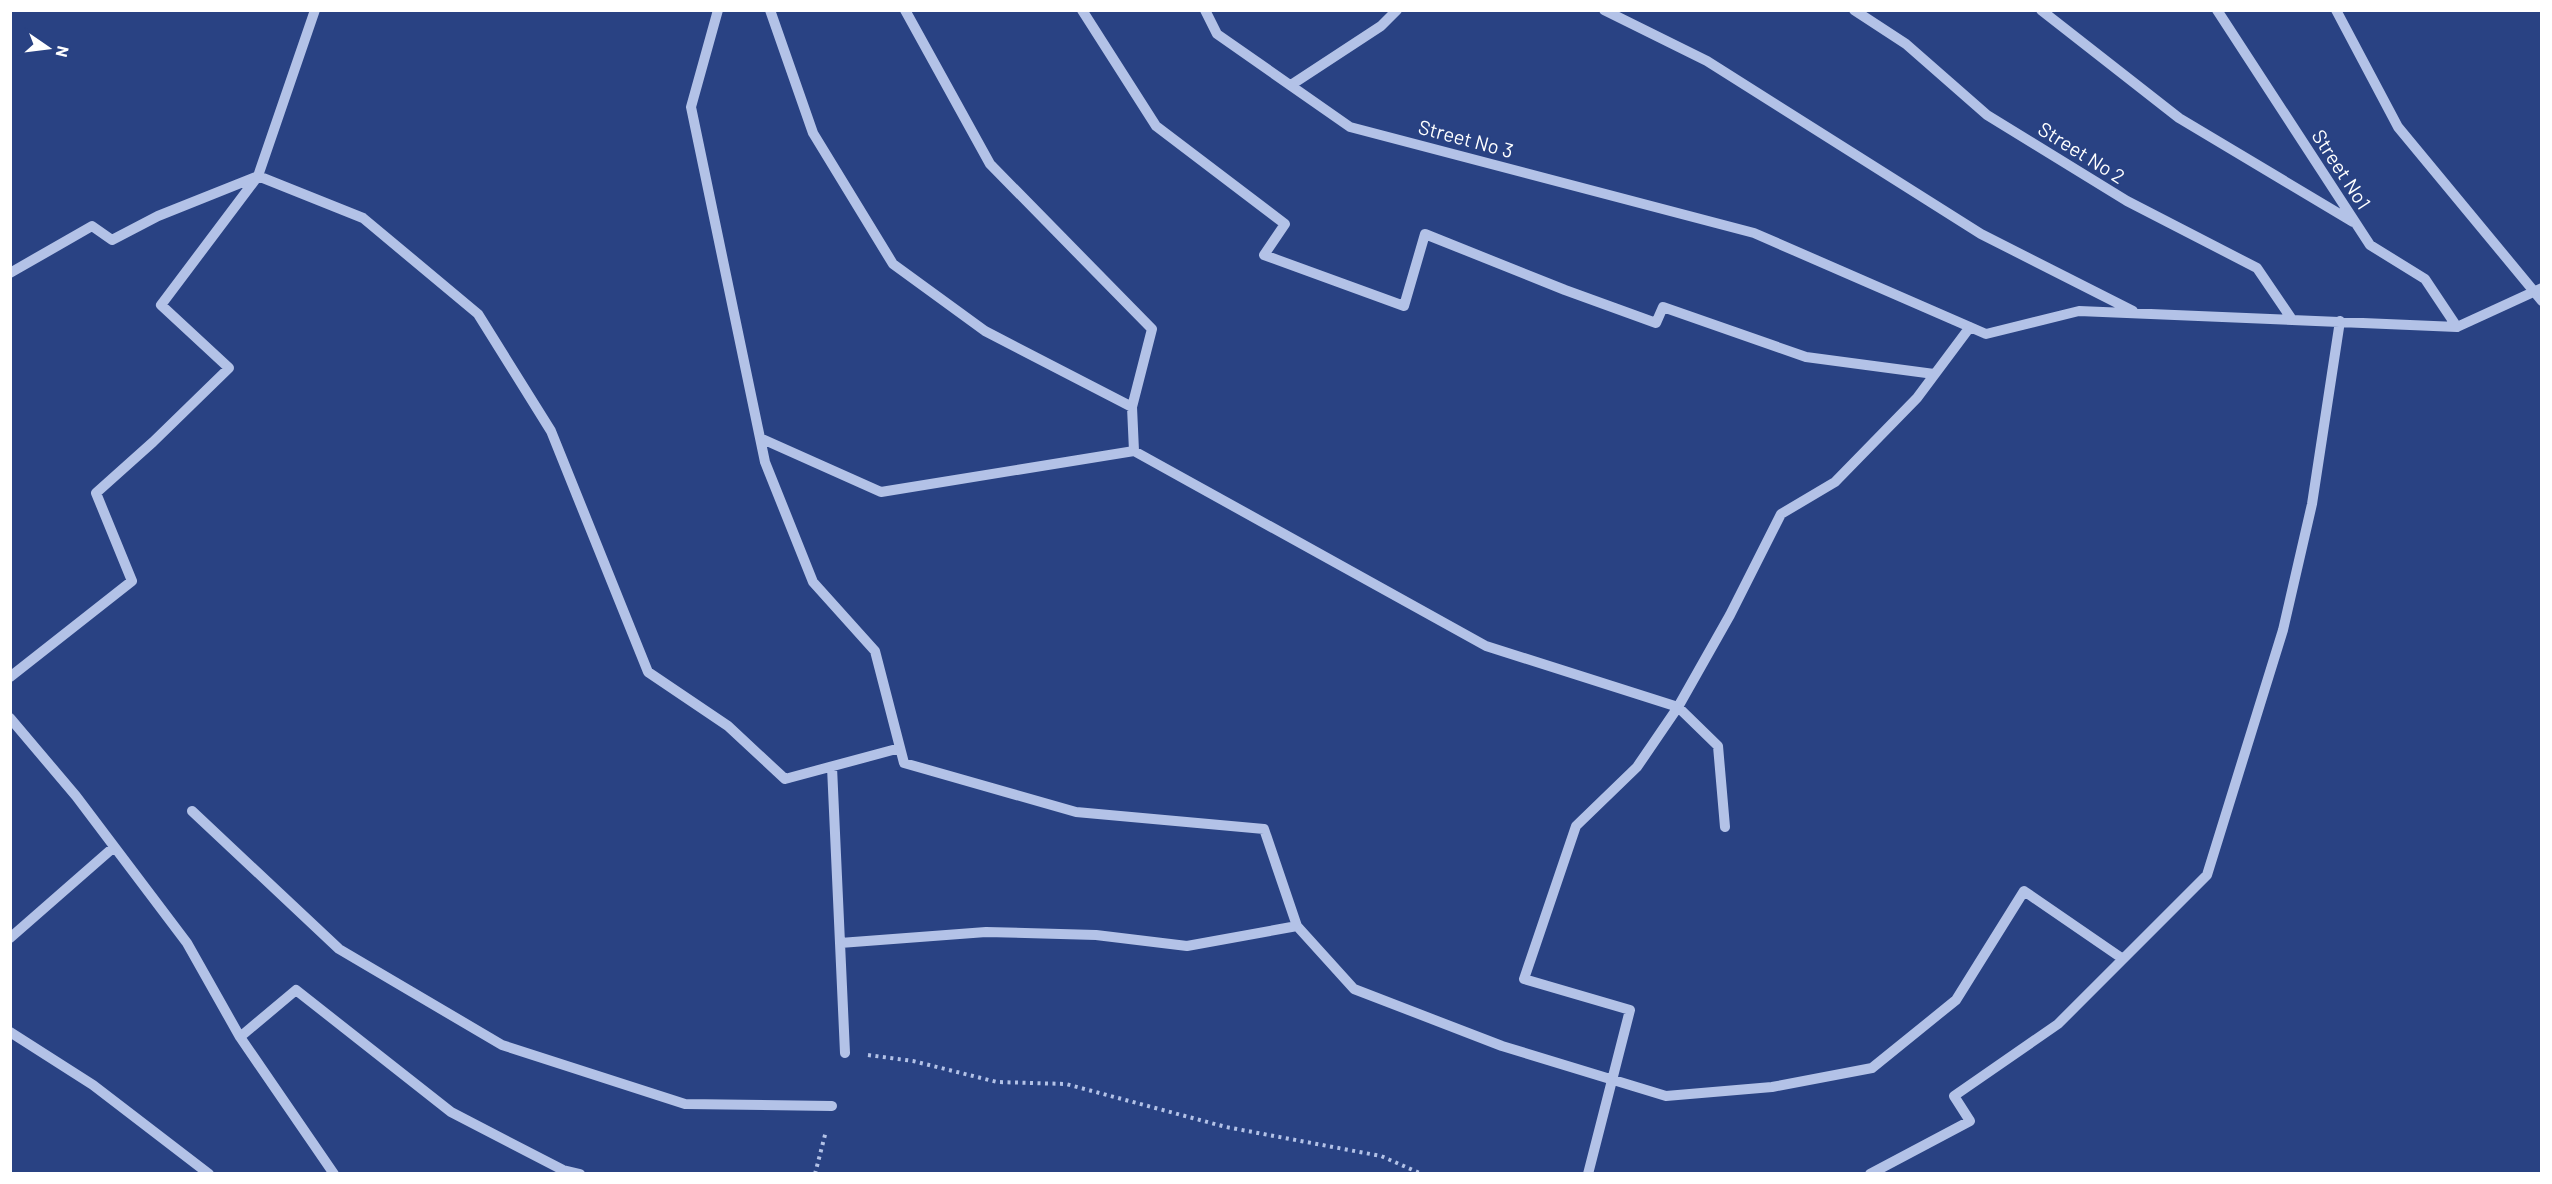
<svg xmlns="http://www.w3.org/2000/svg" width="2552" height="1184" font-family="Barlow,sans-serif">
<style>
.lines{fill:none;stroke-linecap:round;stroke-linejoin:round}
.path{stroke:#b3c2e7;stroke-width:4;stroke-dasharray:3 4.5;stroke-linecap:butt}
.minor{stroke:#b3c2e7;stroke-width:10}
.labels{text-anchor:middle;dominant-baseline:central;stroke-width:4.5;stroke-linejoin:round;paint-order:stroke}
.street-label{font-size:20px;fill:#fff;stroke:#294283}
</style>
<rect width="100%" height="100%" fill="#294283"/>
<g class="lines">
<!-- path -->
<path class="path" d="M868 1055 913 1061 997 1082 1066 1084 1226 1127 1381 1156 1422 1174
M815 1174 826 1131"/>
<!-- minor -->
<path class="minor" d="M315 10 258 176 363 218 478 314 551 431 648 672 728 726 785 779 900 748
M718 10 691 107 765 462 813 582 875 651 904 763 1076 812 1264 829 1297 926 1354 989 1502 1046 1666 1096 1772 1087 1872 1068 1956 1000 2024 891 2123 959 2207 875 2283 630 2312 504 2340 321
M770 10 813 133 893 264 985 331 1132 407 1134 451
M905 10 990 164 1152 329 1132 407
M1082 10 1156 126 1285 224 1264 255 1404 306 1425 234 1565 290 1656 323 1663 307 1806 357 1934 374
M1205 10 1217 34 1350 127 1754 233 1986 334 2079 311 2457 327 2542 288
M1604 10 1707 61 1981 234 2133 311
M1854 10 1906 44 1987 115 2127 201 2257 268 2291 318
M2041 10 2179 118 2353 222
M2217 10 2370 245 2425 279 2457 327
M2336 10 2398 127 2542 301
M1291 85 1381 26 1397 10
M10 273 92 226 112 240 158 216 258 176
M760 438 881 492 1134 451 1486 646 1678 707 1718 746 1725 827
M10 677 132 581 96 493 153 442 229 368 161 305 258 176
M10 718 76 796 187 943 240 1037 334 1174
M832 767 845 1053
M192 811 339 949 502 1045 685 1104 832 1106
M10 938 114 847
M840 943 986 932 1096 935 1187 946 1297 926
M10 1032 93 1085 209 1174
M240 1037 296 990 451 1112 563 1170 580 1174
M1588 1174 1630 1010 1524 979 1576 826 1637 767 1678 707 1730 615 1781 514 1835 482 1917 398 1970 327
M1870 1174 1970 1121 1954 1096 2058 1024 2123 959"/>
</g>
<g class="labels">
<!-- street labels -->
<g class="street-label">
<text transform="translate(1466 138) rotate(15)">Street No 3</text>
<text transform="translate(2082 152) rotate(32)">Street No 2</text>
<text transform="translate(2342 169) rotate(57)">Street No1</text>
</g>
</g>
<!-- border -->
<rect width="2552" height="1184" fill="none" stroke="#ffffff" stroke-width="24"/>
<!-- north arrow -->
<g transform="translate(48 48) rotate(104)" stroke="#294283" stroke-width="4.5" paint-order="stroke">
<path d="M0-4.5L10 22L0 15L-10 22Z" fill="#ffffff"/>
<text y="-9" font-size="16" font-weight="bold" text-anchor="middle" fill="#ffffff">N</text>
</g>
</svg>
